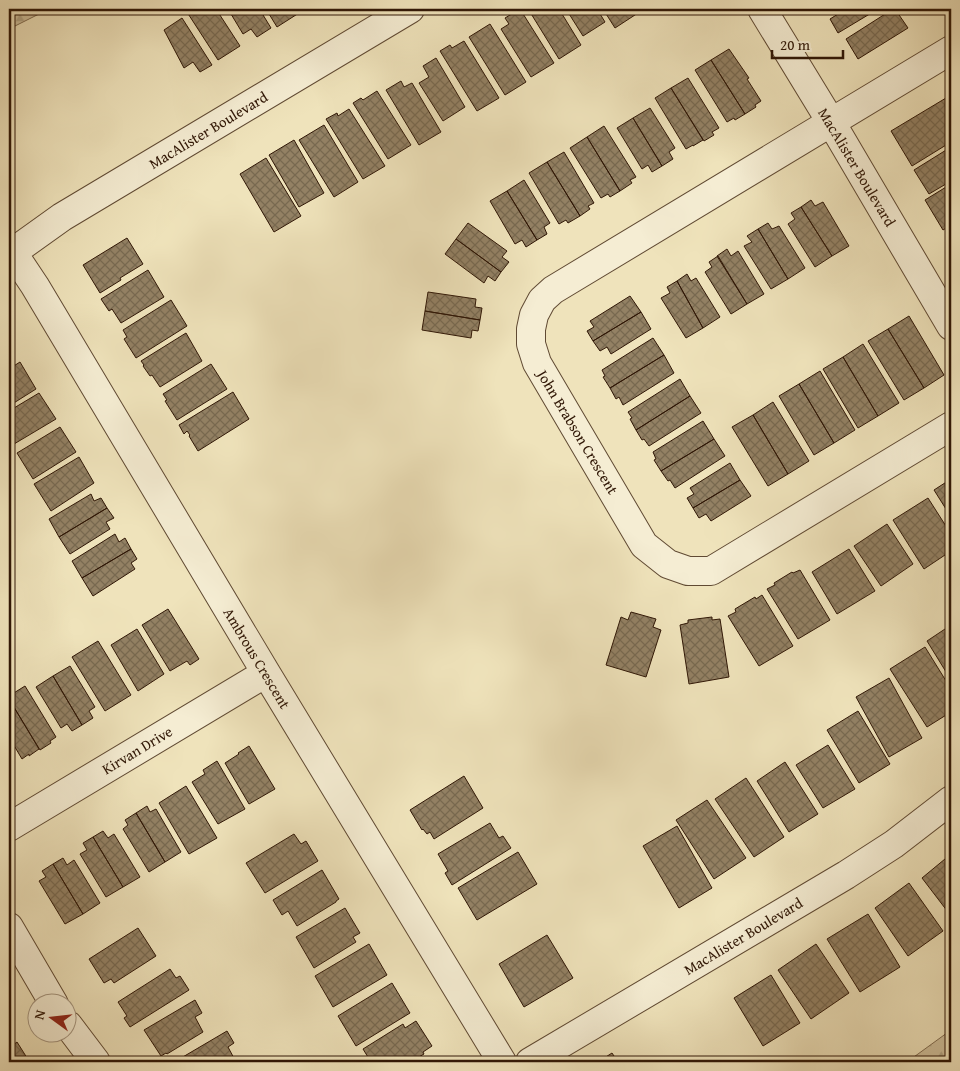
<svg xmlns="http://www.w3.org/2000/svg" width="960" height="1071" font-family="'Gentium Book Plus',serif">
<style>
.forest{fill:url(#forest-firs);stroke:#806c51}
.building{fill:url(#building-cross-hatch);stroke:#301706}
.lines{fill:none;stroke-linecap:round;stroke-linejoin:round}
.minor-casing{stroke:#604a33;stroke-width:30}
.minor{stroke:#f5edd3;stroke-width:28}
.labels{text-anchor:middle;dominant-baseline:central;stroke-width:5;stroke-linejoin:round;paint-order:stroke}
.street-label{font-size:15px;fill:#301706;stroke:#f5edd3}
</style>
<defs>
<pattern id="forest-firs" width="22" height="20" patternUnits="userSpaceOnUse" patternTransform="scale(1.25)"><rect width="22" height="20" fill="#cfc09c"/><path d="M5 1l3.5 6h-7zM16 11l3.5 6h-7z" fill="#b2a485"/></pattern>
<pattern id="building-cross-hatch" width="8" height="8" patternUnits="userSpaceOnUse" patternTransform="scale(1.25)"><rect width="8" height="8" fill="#938164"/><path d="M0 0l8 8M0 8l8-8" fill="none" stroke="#786950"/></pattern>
</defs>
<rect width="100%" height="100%" fill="#efe3bb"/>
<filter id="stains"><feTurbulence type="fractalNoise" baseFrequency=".004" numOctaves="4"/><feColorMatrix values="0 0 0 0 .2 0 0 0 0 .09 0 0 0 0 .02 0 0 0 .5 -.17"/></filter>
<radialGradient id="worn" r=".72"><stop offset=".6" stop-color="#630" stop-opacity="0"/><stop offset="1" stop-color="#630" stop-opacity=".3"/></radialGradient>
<!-- forest -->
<path class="forest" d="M9 9H49L9 29Z
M951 1030V1062H907Z"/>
<!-- building -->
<path class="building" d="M185 9H216L240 46 218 60Z
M228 9H258L259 11 260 10 271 28 257 37 251 29 243 34Z
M266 9H296L299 13 277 27Z
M520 9 554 63 531 77 501 29 509 24 505 18Z
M536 9H559L581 45 559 59 530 12Z
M566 9H597L605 22 583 36Z
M603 9H635L638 13 615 28Z
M834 9H878L838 33 830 19 838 14Z
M893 9H895L908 28 858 59 846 39Z
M182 18 212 65 200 72 193 62 184 68 164 30Z
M490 24 526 82 505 95 469 37Z
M464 41 499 98 477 111 440 51 450 45 452 48Z
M729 49 749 78 747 79 761 101 755 105 756 107 745 114 711 60Z
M436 58 465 107 443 121 419 83 429 77 423 66Z
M711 60 745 114 735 120 734 118 727 122 695 70Z
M688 78 719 128 712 132 714 135 704 141 671 88Z
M401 81 404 87 412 83 441 132 419 145 386 90Z
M671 88 703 140 693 146V145L686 149 655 98Z
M377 91 411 145 388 159 353 103 361 98 363 100Z
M951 95V142L912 166 891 131Z
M650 108 675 148 669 152 673 159 662 166 633 118Z
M349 109 385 166 363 179 326 119 337 113 338 116Z
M633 118 662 166 652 172 648 165 642 169 617 128Z
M324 125 358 182 334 197 299 140Z
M604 126 636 177 630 180 632 183 620 191 587 137Z
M587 137 620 191 610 197 608 194 601 198 570 148Z
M294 140 324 193 299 207 269 155Z
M951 147V181L929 194 914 170Z
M564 152 594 203 588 206 590 209 580 216 547 162Z
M266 158 301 216 274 232 240 174Z
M547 162 580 216 568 223 566 220 559 224 529 173Z
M524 180 550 223 544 227 547 234 537 240 507 191Z
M951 184V225L943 230 925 200Z
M507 191 537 240 526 247 522 240 515 244 490 201Z
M811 200 815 206 823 202 849 246 832 256 801 207Z
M801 207 832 256 815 267 788 224 795 219 791 213Z
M468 223 507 251 502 257 509 262 501 272 456 239Z
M768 223 772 229 779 226 805 268 788 279 758 229Z
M758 229 788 279 771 289 744 246 752 242 747 236Z
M127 238 143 264 120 278 121 280 100 293 83 265Z
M456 239 501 272 495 281 488 276 484 283 445 254Z
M727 249 731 256 738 251 764 294 747 304 717 256Z
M718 256 747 304 731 314 705 272 712 267 709 262Z
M148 270 164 297 121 323 112 309 109 311 101 299Z
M687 274 691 281 696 278 720 317 703 328 677 281Z
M677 281 703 328 686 338 661 298 670 293 667 287Z
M428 292 476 299 475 307 482 308 480 320 425 311Z
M630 296 641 312 593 341 587 331 594 327 590 321Z
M171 300 187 326 136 358 124 339 127 337 123 330Z
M425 311 480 320 478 331 472 330 471 338 422 330Z
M641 312 651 329 611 354 607 347 600 351 593 341Z
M909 316 944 375 924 388 888 329Z
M888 329 924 388 904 400 868 341Z
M186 333 202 361 160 387 152 375 150 376 143 366 144 365 141 361Z
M653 338 664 355 610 388 603 377 605 376 602 370Z
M863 344 899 403 878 416 843 357Z
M664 355 674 373 623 405 619 397 616 399 610 388Z
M843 357 878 416 858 428 823 369Z
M20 362 36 389 9 406V369Z
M211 364 227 389 177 420 165 401 167 400 163 394Z
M820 371 855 430 834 443 799 384Z
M680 379 690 396 636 430 630 419 632 418 628 412Z
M799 384 834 443 814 455 779 396Z
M233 392 249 419 198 451 189 436 190 435 187 431 184 434 179 425Z
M39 393 56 419 9 447V411Z
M690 396 701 413 649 446 644 439 642 440 636 430Z
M773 402 809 461 788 474 753 415Z
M753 415 788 474 768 486 732 427Z
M703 421 714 439 661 471 654 460 656 459 653 452Z
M60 427 76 452 33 479 17 453Z
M714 439 725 456 675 488 670 480 668 481 661 471Z
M79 457 94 483 51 511 34 484Z
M730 463 740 480 693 508 687 498 694 494 690 488Z
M951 479V517L934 490Z
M740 480 751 496 711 521 706 514 699 518 693 508Z
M91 494 94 501 101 498 107 508 59 537 49 519Z
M928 498 951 534V551L924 569 893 520Z
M107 508 114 518 106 522 110 529 70 554 59 537Z
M887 524 913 564 881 586 854 546Z
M115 534 119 542 125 538 131 549 82 578 72 561Z
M131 549 137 559 131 563 135 569 93 596 82 578Z
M849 549 875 591 837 614 812 572Z
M800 570 830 620 798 639 767 589 775 585 774 583 792 572 793 573Z
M762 595 793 646 759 666 728 616 736 612 735 609 755 597 756 599Z
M168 609 199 659 190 665 187 661 170 671 142 625Z
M631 612 656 619 653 627 661 630 646 677 606 665 621 617 628 620Z
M712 617V620L720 619 729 677 689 684 680 625 688 623V620Z
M951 625V680L927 641Z
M137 629 164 674 138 691 111 645Z
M98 641 131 695 105 711 72 657Z
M925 647 951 689V712L927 727 890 669Z
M70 666 95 707 89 711 93 718 82 725 53 676Z
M53 676 82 725 72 731 67 724 61 728 36 687Z
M889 678 922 738 889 757 856 697Z
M25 686 56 737 50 741 51 743 40 750 9 699V696Z
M9 699 39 749 29 756V754L22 759 9 737Z
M858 711 890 764 859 783 827 730Z
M828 745 855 789 823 808 796 765Z
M249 746 275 789 249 804 225 763 239 754 238 753Z
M217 761 245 809 218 824 192 782 205 774 203 770Z
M785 762 818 814 789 832 757 781Z
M464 776 483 808 434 839 430 832 427 834 423 829 422 830 410 810Z
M746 778 784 837 754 857 715 799Z
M186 786 217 838 189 854 159 803Z
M707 800 746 858 714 879 676 820Z
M147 806 150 812 156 809 181 852 165 862 136 813Z
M136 813 165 862 149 872 123 829 128 825 125 820Z
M490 823 499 838 503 836 511 848 452 885 445 873 448 871 438 854Z
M677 826 712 888 679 908 643 846Z
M103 831 108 838 114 834 140 877 123 887 93 837Z
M294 834 301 844 306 841 318 861 265 893 246 863Z
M93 837 123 887 106 897 80 854 87 850 83 843Z
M518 852 537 884 477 920 458 888Z
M951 854V916L922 878Z
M63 858 67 865 74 860 100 903 83 914 53 864Z
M53 864 83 914 65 924 39 881 46 877 42 871Z
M322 870 339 899 336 901V902L297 926 288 911 282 915 273 900Z
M909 883 943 931 908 956 875 908Z
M345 908 360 933 353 937 356 942 314 968 296 937Z
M868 914 900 967 860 992 827 939Z
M138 928 156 956 114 983 111 979 104 983 89 959Z
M547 935 573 978 524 1007 499 964Z
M369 944 387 975 333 1007 315 976Z
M816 944 849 993 811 1019 778 970Z
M170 969 176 978 180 976 189 990 130 1027 124 1018 127 1016 118 1002Z
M771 975 800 1023 763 1046 734 998Z
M392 983 410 1013 356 1046 338 1016Z
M195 1000 202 1013 195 1017 203 1032 167 1054 166 1053 161 1056 144 1030Z
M416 1021 432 1046 423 1052 424 1054 410 1062H371L363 1049 403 1024 405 1028Z
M227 1031 234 1043 228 1047 236 1062H176V1061Z
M17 1042 29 1061 27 1062H9V1048Z
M612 1053 618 1062H598Z"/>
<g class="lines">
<!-- minor casing -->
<g class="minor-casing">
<path id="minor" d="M762 9 831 122 951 326
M951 50 553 290 542 300 534 315 531 329V344L537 363 644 545 668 564 688 571H711L951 426
M13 253 35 286 266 673 502 1062
M9 255 62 217 410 9
M9 827 266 673
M9 927 54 1004
M68 1025 96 1062
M530 1062 846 875 894 844 951 800"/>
</g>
<!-- minor -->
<use href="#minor" class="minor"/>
</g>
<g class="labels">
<!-- street labels -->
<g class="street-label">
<text transform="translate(208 130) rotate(-31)">MacAlister Boulevard</text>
<text transform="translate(857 167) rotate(59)">MacAlister Boulevard</text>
<text transform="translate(578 432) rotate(59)">John Brabson Crescent</text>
<text transform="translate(257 658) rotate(59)">Ambrous Crescent</text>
<text transform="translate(137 750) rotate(-31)">Kirvan Drive</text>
<text transform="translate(743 936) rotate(-31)">MacAlister Boulevard</text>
</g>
</g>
<!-- margin -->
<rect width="960" height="1071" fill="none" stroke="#efe3bb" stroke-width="30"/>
<rect x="10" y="10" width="940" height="1051" fill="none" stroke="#301706" stroke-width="2.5"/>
<rect x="15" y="15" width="930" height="1041" fill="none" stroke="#301706"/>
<!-- north arrow -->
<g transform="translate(52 1018) rotate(285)"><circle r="24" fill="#f5edd3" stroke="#a69781"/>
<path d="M0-4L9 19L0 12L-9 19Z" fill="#8f2418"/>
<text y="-8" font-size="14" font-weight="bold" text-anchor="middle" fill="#301706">N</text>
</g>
<!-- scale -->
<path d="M772 50v8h71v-8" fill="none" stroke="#301706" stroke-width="2.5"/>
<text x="780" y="50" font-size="15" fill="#301706" stroke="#f5edd3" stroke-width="4" paint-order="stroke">20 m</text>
<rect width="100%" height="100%" filter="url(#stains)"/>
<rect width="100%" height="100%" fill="url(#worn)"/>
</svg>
